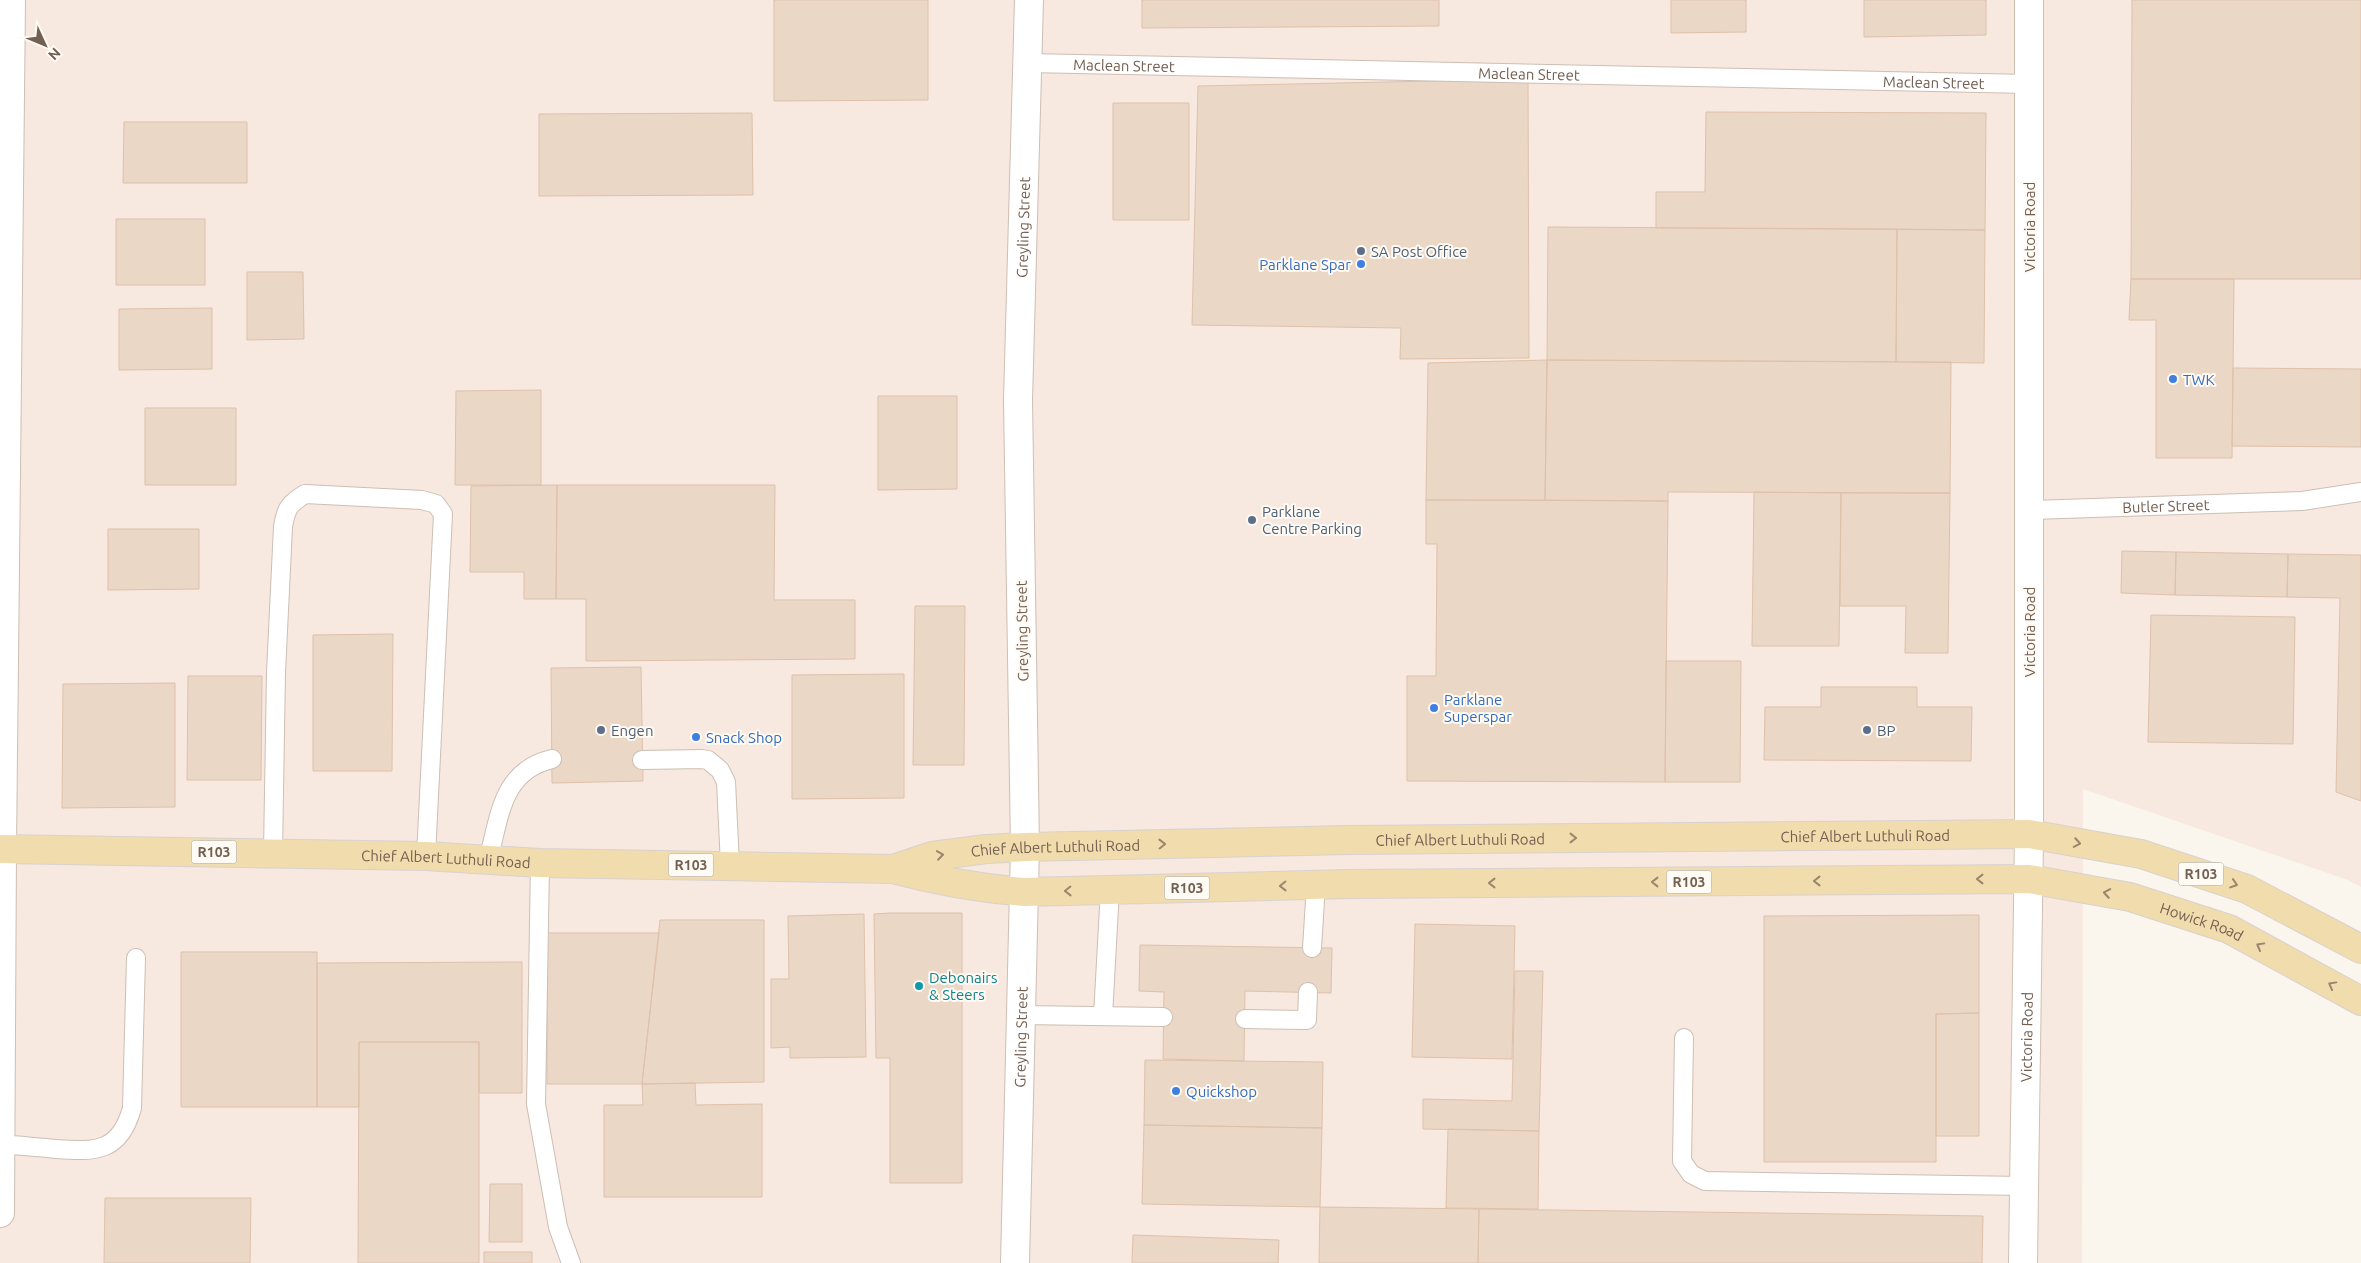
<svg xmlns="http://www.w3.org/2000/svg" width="2361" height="1263" font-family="Ubuntu,sans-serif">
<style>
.commercial{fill:#f7e8e0}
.building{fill:#ebd7c6;stroke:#dec1aa}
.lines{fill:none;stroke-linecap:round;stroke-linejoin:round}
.service-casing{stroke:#cdbfb4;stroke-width:20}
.minor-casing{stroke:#cdbfb4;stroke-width:30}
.tertiary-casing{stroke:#cdbfb4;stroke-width:30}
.secondary-casing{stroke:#cfc0b2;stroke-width:30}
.primary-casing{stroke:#d8d2cf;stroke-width:30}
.service{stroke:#fff;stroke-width:18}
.minor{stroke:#fff;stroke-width:28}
.tertiary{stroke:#fff;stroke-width:28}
.secondary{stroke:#fff;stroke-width:28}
.primary{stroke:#f1dcae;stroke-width:28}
.oneway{stroke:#9a856e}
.service-dot{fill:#5c6f8a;stroke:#fefaf4;stroke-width:2}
.shop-dot{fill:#3f7fe0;stroke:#fefaf4;stroke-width:2}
.culture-dot{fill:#0f9aa8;stroke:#fefaf4;stroke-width:2}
.labels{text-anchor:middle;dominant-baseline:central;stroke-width:4;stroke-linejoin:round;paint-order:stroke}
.shield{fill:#fefaf4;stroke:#9d8e83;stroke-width:1}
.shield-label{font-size:14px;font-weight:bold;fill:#746052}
.street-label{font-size:15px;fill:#746052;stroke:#fefaf4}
.service-label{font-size:15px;fill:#4e5e75;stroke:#fefaf4;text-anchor:start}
.shop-label{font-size:15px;fill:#366cbe;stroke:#fefaf4;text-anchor:start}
.culture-label{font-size:15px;fill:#0d838f;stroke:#fefaf4;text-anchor:start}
</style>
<rect width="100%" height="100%" fill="#fbf6ed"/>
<!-- commercial -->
<path class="commercial" d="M0 0H2361V887L2348 880 2083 789 2082 1263H0Z"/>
<!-- building -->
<path class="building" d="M774 0H928V100L774 101Z
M1142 0H1439V26L1142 28Z
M1671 0H1746V32L1671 33Z
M1864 0H1986V35L1864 37Z
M2132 0H2361V279H2131Z
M1528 79 1529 358 1400 359 1401 328 1192 325 1198 86Z
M1113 103H1189V220H1113Z
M1706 112 1986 113 1985 230 1656 228V192H1705Z
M752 113 753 195 539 196V114Z
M124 122H247V183H123Z
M116 219H205V285H116Z
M1548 227 1897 229 1896 362 1547 360Z
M1897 229 1985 230 1984 363 1896 362Z
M247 272H303L304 339 247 340Z
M2131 279H2234L2232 458H2156V320H2129Z
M212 308V369L119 370V309Z
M1547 360 1545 500H1426L1428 363Z
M1547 360 1951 362 1950 493 1668 492V501L1545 500Z
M2233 368 2361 369V447L2232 446Z
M541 390V485H455L456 391Z
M878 396H957V489L878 490Z
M145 408H236V485H145Z
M557 485H775L774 600H855V659L586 661V599H556Z
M557 485 556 599H524V572H470L471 486Z
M1754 492 1841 493 1839 646H1752Z
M1841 493H1950L1948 653H1905L1906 606H1840Z
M1426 500 1668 501 1665 782 1407 781V676H1436L1437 544H1426Z
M108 529H199V589L108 590Z
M2122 551 2176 552 2175 595 2121 593Z
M2176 552 2288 554 2287 597 2175 595Z
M2288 554 2361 555V801L2336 792 2340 598 2287 597Z
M915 606H965L964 765H913Z
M2151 615 2295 617 2293 744 2148 742Z
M393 634 392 771H313V635Z
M1666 661H1741L1740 782H1665Z
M641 667 643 781 552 783 551 668Z
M904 674V798L792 799V675Z
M188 676H262L261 780H187Z
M175 683V807L62 808 63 684Z
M1821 687H1917V707H1972L1971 761 1764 760 1765 707H1821Z
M890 913H962V1183H890V1058H876L874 914Z
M864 914 866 1057 790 1058V1047L771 1048V979H789L788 916Z
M1979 915V1013L1936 1014V1162H1764V916Z
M660 920H764V1082L642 1084Z
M1415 924 1515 926 1512 1059 1412 1057Z
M547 933H659L642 1084H547Z
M1140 945 1332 948 1331 993 1245 991 1244 1061 1163 1059 1164 992 1139 991Z
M181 952H317V1107H181Z
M522 962V1093H479V1042H359V1107H317V963Z
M1515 971H1543L1539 1131 1423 1129V1099L1512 1101Z
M1979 1013V1136H1936V1014Z
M359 1042H479V1263H358Z
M1145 1060 1323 1062 1322 1128 1144 1125Z
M695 1083 696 1105 762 1104V1197H604V1105H643L642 1084Z
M1144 1125 1322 1128 1320 1207 1142 1204Z
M1448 1129 1539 1131 1538 1209 1446 1208Z
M490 1184H522V1242H489Z
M105 1198H251L250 1263H104Z
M1320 1207 1479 1209 1478 1263H1319Z
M1479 1209 1983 1216 1982 1263H1478Z
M1133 1235 1279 1240 1278 1263H1132Z
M484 1252H532V1263H484Z"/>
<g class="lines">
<!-- service casing -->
<g class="service-casing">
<g id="service">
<path id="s1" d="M1028 63 2029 84"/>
<path id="s2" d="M2030 510 2302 501 2361 492"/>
<path d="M642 760 702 759 708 760 720 770 726 782 730 865"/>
<path d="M273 853 276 672 283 527C286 508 289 504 305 494L422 500 436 504 443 514 426 856"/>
<path d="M488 860C500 817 501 771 552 759"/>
<path d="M540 863 536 1104 558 1227 571 1263"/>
<path d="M1312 948 1316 885"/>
<path d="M1021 1015 1163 1017"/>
<path d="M1103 1016 1110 889"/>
<path d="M1245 1019 1307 1020 1308 992"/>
<path d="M1684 1038 1682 1161 1691 1174 1705 1181 2024 1186"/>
<path d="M2 1144C20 1146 38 1147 57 1149 96 1152 120 1152 132 1108L136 958"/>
</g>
</g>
<!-- minor casing -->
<g class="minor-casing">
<g id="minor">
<path id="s3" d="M1015 1263 1025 847 1018 400 1029 0"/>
</g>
</g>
<!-- tertiary casing -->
<g class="tertiary-casing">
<path id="tertiary" d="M0 1213 2 849 11 0"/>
</g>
<!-- secondary casing -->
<g class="secondary-casing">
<g id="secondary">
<path id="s4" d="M2023 1263 2029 834V0"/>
</g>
</g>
<!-- primary casing -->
<g class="primary-casing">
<g id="primary">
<path id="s5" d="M0 849 426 856 540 863 893 869C937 881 979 888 1024 892L1349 884 2029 879 2130 897 2229 929 2361 1001"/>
<path id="s6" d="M893 869 932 856 986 849 1025 847 1349 840 2029 834 2141 854 2247 889 2361 949"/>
</g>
</g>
<!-- service -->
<use href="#service" class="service"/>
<!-- minor -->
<use href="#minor" class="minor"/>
<!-- tertiary -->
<use href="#tertiary" class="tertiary"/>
<!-- secondary -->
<use href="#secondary" class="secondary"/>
<!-- primary -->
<use href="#primary" class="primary"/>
</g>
<!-- one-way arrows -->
<defs><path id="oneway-chevron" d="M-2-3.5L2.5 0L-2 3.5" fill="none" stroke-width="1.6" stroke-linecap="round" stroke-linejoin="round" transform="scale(1.25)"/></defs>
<g class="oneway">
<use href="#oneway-chevron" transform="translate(1573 838)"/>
<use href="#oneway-chevron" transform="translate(2077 843) rotate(10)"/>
<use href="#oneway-chevron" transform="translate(1162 844) rotate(-1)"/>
<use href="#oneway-chevron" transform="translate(940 855) rotate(-8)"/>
<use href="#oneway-chevron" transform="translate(1980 879) rotate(180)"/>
<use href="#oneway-chevron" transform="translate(1817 881) rotate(180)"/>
<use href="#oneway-chevron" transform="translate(1655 882) rotate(180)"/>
<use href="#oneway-chevron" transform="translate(1492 883) rotate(180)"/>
<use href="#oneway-chevron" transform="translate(2234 884) rotate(18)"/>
<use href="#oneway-chevron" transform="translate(1283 886) rotate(179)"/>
<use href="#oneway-chevron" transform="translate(1068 891) rotate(179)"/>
<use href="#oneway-chevron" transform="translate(2107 893) rotate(-170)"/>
<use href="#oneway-chevron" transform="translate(2260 946) rotate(-151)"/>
<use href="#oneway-chevron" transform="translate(2332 985) rotate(-151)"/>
</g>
<!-- markers -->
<g class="service-dot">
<circle cx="1361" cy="251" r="5"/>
<circle cx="1252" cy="520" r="5"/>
<circle cx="601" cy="730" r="5"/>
<circle cx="1867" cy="730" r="5"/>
</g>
<g class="shop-dot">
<circle cx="1361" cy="264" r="5"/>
<circle cx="2173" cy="379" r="5"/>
<circle cx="1434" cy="708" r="5"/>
<circle cx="696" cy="737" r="5"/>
<circle cx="1176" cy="1091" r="5"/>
</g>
<circle class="culture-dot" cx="919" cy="986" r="5"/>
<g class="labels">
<!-- shield labels -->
<g class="shield">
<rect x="191.5" y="840.5" width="45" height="23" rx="4"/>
<rect x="668.5" y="853.5" width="45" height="23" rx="4"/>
<rect x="2178.5" y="862.5" width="45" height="23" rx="4"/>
<rect x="1666.5" y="870.5" width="45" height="23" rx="4"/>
<rect x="1164.5" y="876.5" width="45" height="23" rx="4"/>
</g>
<g class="shield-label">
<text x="214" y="852">R103</text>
<text x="691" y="865">R103</text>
<text x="2201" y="874">R103</text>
<text x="1689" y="882">R103</text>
<text x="1187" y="888">R103</text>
</g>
<!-- street labels -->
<g class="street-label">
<text stroke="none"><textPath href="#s1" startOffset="96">Maclean Street</textPath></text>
<text stroke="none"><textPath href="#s1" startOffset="501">Maclean Street</textPath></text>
<text stroke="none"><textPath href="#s1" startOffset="906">Maclean Street</textPath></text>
<text stroke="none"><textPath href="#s3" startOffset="1036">Greyling Street</textPath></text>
<text transform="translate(2029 227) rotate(-90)">Victoria Road</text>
<text stroke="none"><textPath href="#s2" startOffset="136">Butler Street</textPath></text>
<text transform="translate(1022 631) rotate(-91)">Greyling Street</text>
<text transform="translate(2029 632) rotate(-90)">Victoria Road</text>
<text stroke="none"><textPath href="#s6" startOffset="975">Chief Albert Luthuli Road</textPath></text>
<text stroke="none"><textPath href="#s6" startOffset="570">Chief Albert Luthuli Road</textPath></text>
<text stroke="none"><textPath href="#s6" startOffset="165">Chief Albert Luthuli Road</textPath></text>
<text stroke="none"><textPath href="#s5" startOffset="446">Chief Albert Luthuli Road</textPath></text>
<text stroke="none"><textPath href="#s5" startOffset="2210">Howick Road</textPath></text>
<text stroke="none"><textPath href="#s3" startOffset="226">Greyling Street</textPath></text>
<text stroke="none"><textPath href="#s4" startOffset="226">Victoria Road</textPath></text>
</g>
<!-- service labels -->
<g class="service-label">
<text x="1371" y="251">SA Post Office</text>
<text x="1262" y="511">Parklane<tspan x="1262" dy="17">Centre Parking</tspan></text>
<text x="611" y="730">Engen</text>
<text x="1877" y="730">BP</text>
</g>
<!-- shop labels -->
<g class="shop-label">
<text x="1351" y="264" text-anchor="end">Parklane Spar</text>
<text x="2183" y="379">TWK</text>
<text x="1444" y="699">Parklane<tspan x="1444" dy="17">Superspar</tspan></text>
<text x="706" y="737">Snack Shop</text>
<text x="1186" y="1091">Quickshop</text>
</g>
<!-- culture labels -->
<g class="culture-label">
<text x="929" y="977">Debonairs<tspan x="929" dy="17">&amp; Steers</tspan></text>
</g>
</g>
<!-- north arrow -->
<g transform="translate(45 45) rotate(134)" stroke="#fefaf4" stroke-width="4" paint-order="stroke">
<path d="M0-4L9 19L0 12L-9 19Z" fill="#746052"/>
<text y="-8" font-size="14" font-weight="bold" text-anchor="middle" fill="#746052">N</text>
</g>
</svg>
